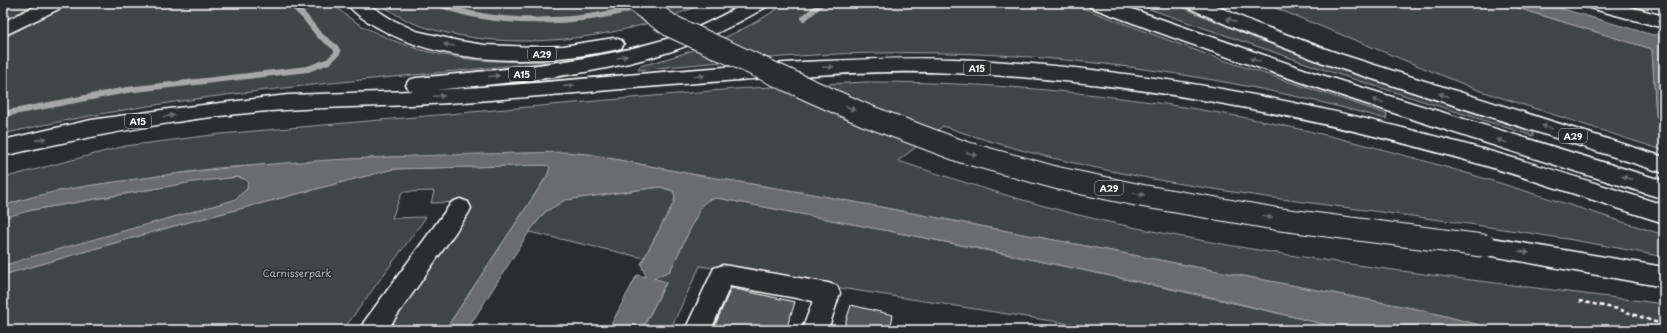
<svg xmlns="http://www.w3.org/2000/svg" width="1667" height="333" font-family="'Playpen Sans',sans-serif">
<style>
.green{fill:#414445;stroke:#a0a2a2}
.water{fill:#6a6c6d;stroke:#a6a7a7}
.lines{fill:none;stroke-linecap:round;stroke-linejoin:round}
.stream{stroke:#a6a7a7;stroke-width:6}
.building{fill:#555758;stroke:#fff}
.minor-casing{stroke:#fff;stroke-width:3}
.highway-casing{stroke:#fff;stroke-width:3}
.path{stroke:#fff;stroke-width:2.5;stroke-dasharray:4 3;stroke-linecap:butt}
.minor{fill:#2a2d2e;fill-rule:evenodd}
.highway{fill:#2a2d2e;fill-rule:evenodd}
.highway-bridge-casing{stroke:#fff;stroke-width:24;stroke-linecap:butt}
.highway-bridge{stroke:#2a2d2e;stroke-width:22}
.oneway{fill:#6a6c6d}
.labels{text-anchor:middle;dominant-baseline:central;stroke-width:3;stroke-linejoin:round;paint-order:stroke}
.shield{fill:#2a2d2e;stroke:#bfc0c0;stroke-width:1}
.shield-label{font-size:9px;font-weight:bold;fill:#fff}
.park-label{font-size:10px;fill:#b3b4b5;stroke:#2a2d2e}
</style>
<rect width="100%" height="100%" fill="#2a2d2e"/>
<filter id="ink" filterUnits="userSpaceOnUse"><feTurbulence type="fractalNoise" baseFrequency=".025" numOctaves="2"/><feDisplacementMap in="SourceGraphic" scale="8" xChannelSelector="R" yChannelSelector="G"/><feConvolveMatrix kernelMatrix="1 2 1 2 8 2 1 2 1" color-interpolation-filters="sRGB"/></filter>
<g filter="url(#ink)">
<!-- green -->
<path class="green" d="M15 3H46L3 24V9Z
M73 3H333C346 18 363 27 381 35 438 62 498 63 560 61 374 80 186 91 3 134V38Z
M378 3H705C620 40 508 55 418 25 404 20 391 11 378 3Z
M786 3H1069L1214 57 1387 114 1386 119C1223 74 1046 49 876 53 797 54 718 62 638 70L640 66C692 53 742 34 786 3Z
M1132 3H1172L1259 40 1533 131V136L1334 73Z
M1263 3H1501L1652 49 1656 116 1664 118V148L1662 150 1478 90Z
M866 82C1023 82 1181 100 1334 137 1445 164 1554 200 1664 235V257C1538 231 1409 216 1281 199 1167 183 1052 164 943 126L898 161C975 186 1052 211 1132 227 1307 263 1486 281 1664 304L1658 330H1499L1422 310 812 194 691 174 588 154 389 157 217 168 81 187 18 201 3 206V178L125 146 221 134 734 89Z
M547 165 550 168 547 176 445 330H382L471 204 466 202 431 203 434 191 402 192 392 218 426 217 343 330H3V275L174 226 393 169Z
M238 177 245 179 248 182 247 189 234 200 3 266V218L16 213 193 182Z
M660 187 673 191 675 195 674 202 644 258 529 232 545 212 565 200Z
M717 198C928 238 1139 279 1348 330H1099L1084 326 700 266 670 330H642L666 283 652 278 670 271 702 204 708 200Z"/>
<!-- water -->
<path class="water" d="M1501 3H1542L1653 35 1658 34 1664 48V118L1656 116 1652 49Z
M566 152 588 154 691 174 812 194 1422 310 1499 330H1348L1216 298 982 249 717 198 708 200 702 205 670 271 653 278 666 282 642 330H608L637 275 646 277 641 264 674 202 675 195 673 191 660 187 565 200 545 212 529 232 467 330H445L547 176 550 168 547 165 393 169 174 226 3 275V266L27 258 234 200 247 189 248 182 245 179 238 177 193 182 32 210 3 218V206C50 189 102 184 151 177 289 158 427 155 566 152Z"/>
<g class="lines">
<!-- stream -->
<path class="stream" d="M436 3C493 27 579 24 637 7
M804 18 822 3
M3 114 127 90 308 69 329 61 338 52 335 47 319 35 304 16 290 3"/>
</g>
<!-- building -->
<path class="building" d="M731 288 795 302 786 330H713Z
M851 305 893 315 890 330H843Z"/>
<g class="lines">
<!-- minor casing -->
<g class="minor-casing">
<path id="minor" d="M1584 3H1615L1664 16V28L1586 7Z
M460 199 468 202 471 208 468 214 387 330H360L364 322 452 202Z
M723 265 828 283 837 286 840 293 828 330H802L813 301 730 286 711 330H685L714 268Z"/>
</g>
<!-- highway casing -->
<g class="highway-casing">
<path id="highway" d="M41 3H65L63 7 3 36V22Z
M347 3H366L391 19 416 31 459 41 485 45 537 47 563 46 614 38 621 40 624 44 621 48 614 50C539 65 446 67 377 27 365 20 354 14 347 3Z
M745 3H768L766 7C735 25 703 41 669 52 593 76 513 82 435 90 558 83 680 68 803 62 853 60 904 57 954 59 1125 66 1295 98 1460 143 1529 161 1596 184 1664 205V223C1597 202 1530 178 1462 159 1297 113 1126 80 954 73 898 70 841 73 785 77 678 83 571 94 464 102 400 107 334 106 270 111 180 118 91 136 3 156V140L91 120 169 109 288 95 413 91 409 90 406 85 409 80 416 78C496 70 578 64 656 42 687 34 717 19 745 3Z
M1088 3H1115L1315 73 1664 181V199C1471 139 1279 78 1090 7Z
M1185 3H1210L1255 23 1340 54 1664 157V173L1326 64 1241 31 1187 7Z
M1486 237 1664 267V287L1486 255 1478 253 1474 246 1478 239Z"/>
</g>
<!-- path -->
<path class="path" d="M1579 301 1618 309 1664 325"/>
<!-- minor -->
<use href="#minor" class="minor"/>
<!-- highway -->
<use href="#highway" class="highway"/>
<!-- highway-bridge casing -->
<g class="highway-bridge-casing">
<path id="highway-bridge" d="M638 3 671 26 807 89 865 115 963 152 1057 178 1143 196 1277 219 1486 246"/>
</g>
<!-- highway-bridge -->
<use href="#highway-bridge" class="highway-bridge"/>
</g>
<!-- one-way arrows -->
<defs><path id="oneway-solid" d="M-6-.8H1V-3.2L6.5 0L1 3.2V.8H-6Z"/></defs>
<g class="oneway">
<use href="#oneway-solid" transform="translate(1231 20) rotate(-157)"/>
<use href="#oneway-solid" transform="translate(449 45) rotate(-168)"/>
<use href="#oneway-solid" transform="translate(622 57) rotate(-12)"/>
<use href="#oneway-solid" transform="translate(1255 60) rotate(-161)"/>
<use href="#oneway-solid" transform="translate(828 67) rotate(-2)"/>
<use href="#oneway-solid" transform="translate(494 76) rotate(-5)"/>
<use href="#oneway-solid" transform="translate(699 76) rotate(-4)"/>
<use href="#oneway-solid" transform="translate(569 86) rotate(-5)"/>
<use href="#oneway-solid" transform="translate(1444 95) rotate(-162)"/>
<use href="#oneway-solid" transform="translate(439 96) rotate(-3)"/>
<use href="#oneway-solid" transform="translate(1378 101) rotate(-162)"/>
<use href="#oneway-solid" transform="translate(850 108) rotate(24)"/>
<use href="#oneway-solid" transform="translate(169 116) rotate(-8)"/>
<use href="#oneway-solid" transform="translate(1547 127) rotate(-162)"/>
<use href="#oneway-solid" transform="translate(41 139) rotate(-13)"/>
<use href="#oneway-solid" transform="translate(1502 141) rotate(-163)"/>
<use href="#oneway-solid" transform="translate(972 154) rotate(15)"/>
<use href="#oneway-solid" transform="translate(1627 178) rotate(-163)"/>
<use href="#oneway-solid" transform="translate(1139 194) rotate(11)"/>
<use href="#oneway-solid" transform="translate(1267 217) rotate(10)"/>
<use href="#oneway-solid" transform="translate(1524 252) rotate(9)"/>
</g>
</g>
<g class="labels">
<!-- shield labels -->
<g class="shield">
<rect x="528" y="47" width="28" height="14" rx="3"/>
<rect x="964" y="61" width="26" height="14" rx="3"/>
<rect x="509" y="67" width="26" height="14" rx="3"/>
<rect x="125" y="114" width="26" height="14" rx="3"/>
<rect x="1559" y="129" width="28" height="14" rx="3"/>
<rect x="1095" y="181" width="28" height="14" rx="3"/>
</g>
<g class="shield-label">
<text x="542" y="54">A29</text>
<text x="977" y="68">A15</text>
<text x="522" y="74">A15</text>
<text x="138" y="121">A15</text>
<text x="1573" y="136">A29</text>
<text x="1109" y="188">A29</text>
</g>
<!-- park labels -->
<g class="park-label">
<text x="297" y="272">Carnisserpark</text>
</g>
</g>
<!-- margin -->
<rect width="1667" height="333" fill="none" stroke="#2a2d2e" stroke-width="16"/>
<rect x="8" y="8" width="1651" height="317" fill="none" stroke="#fff" stroke-width="1.5" filter="url(#ink)"/>
</svg>
